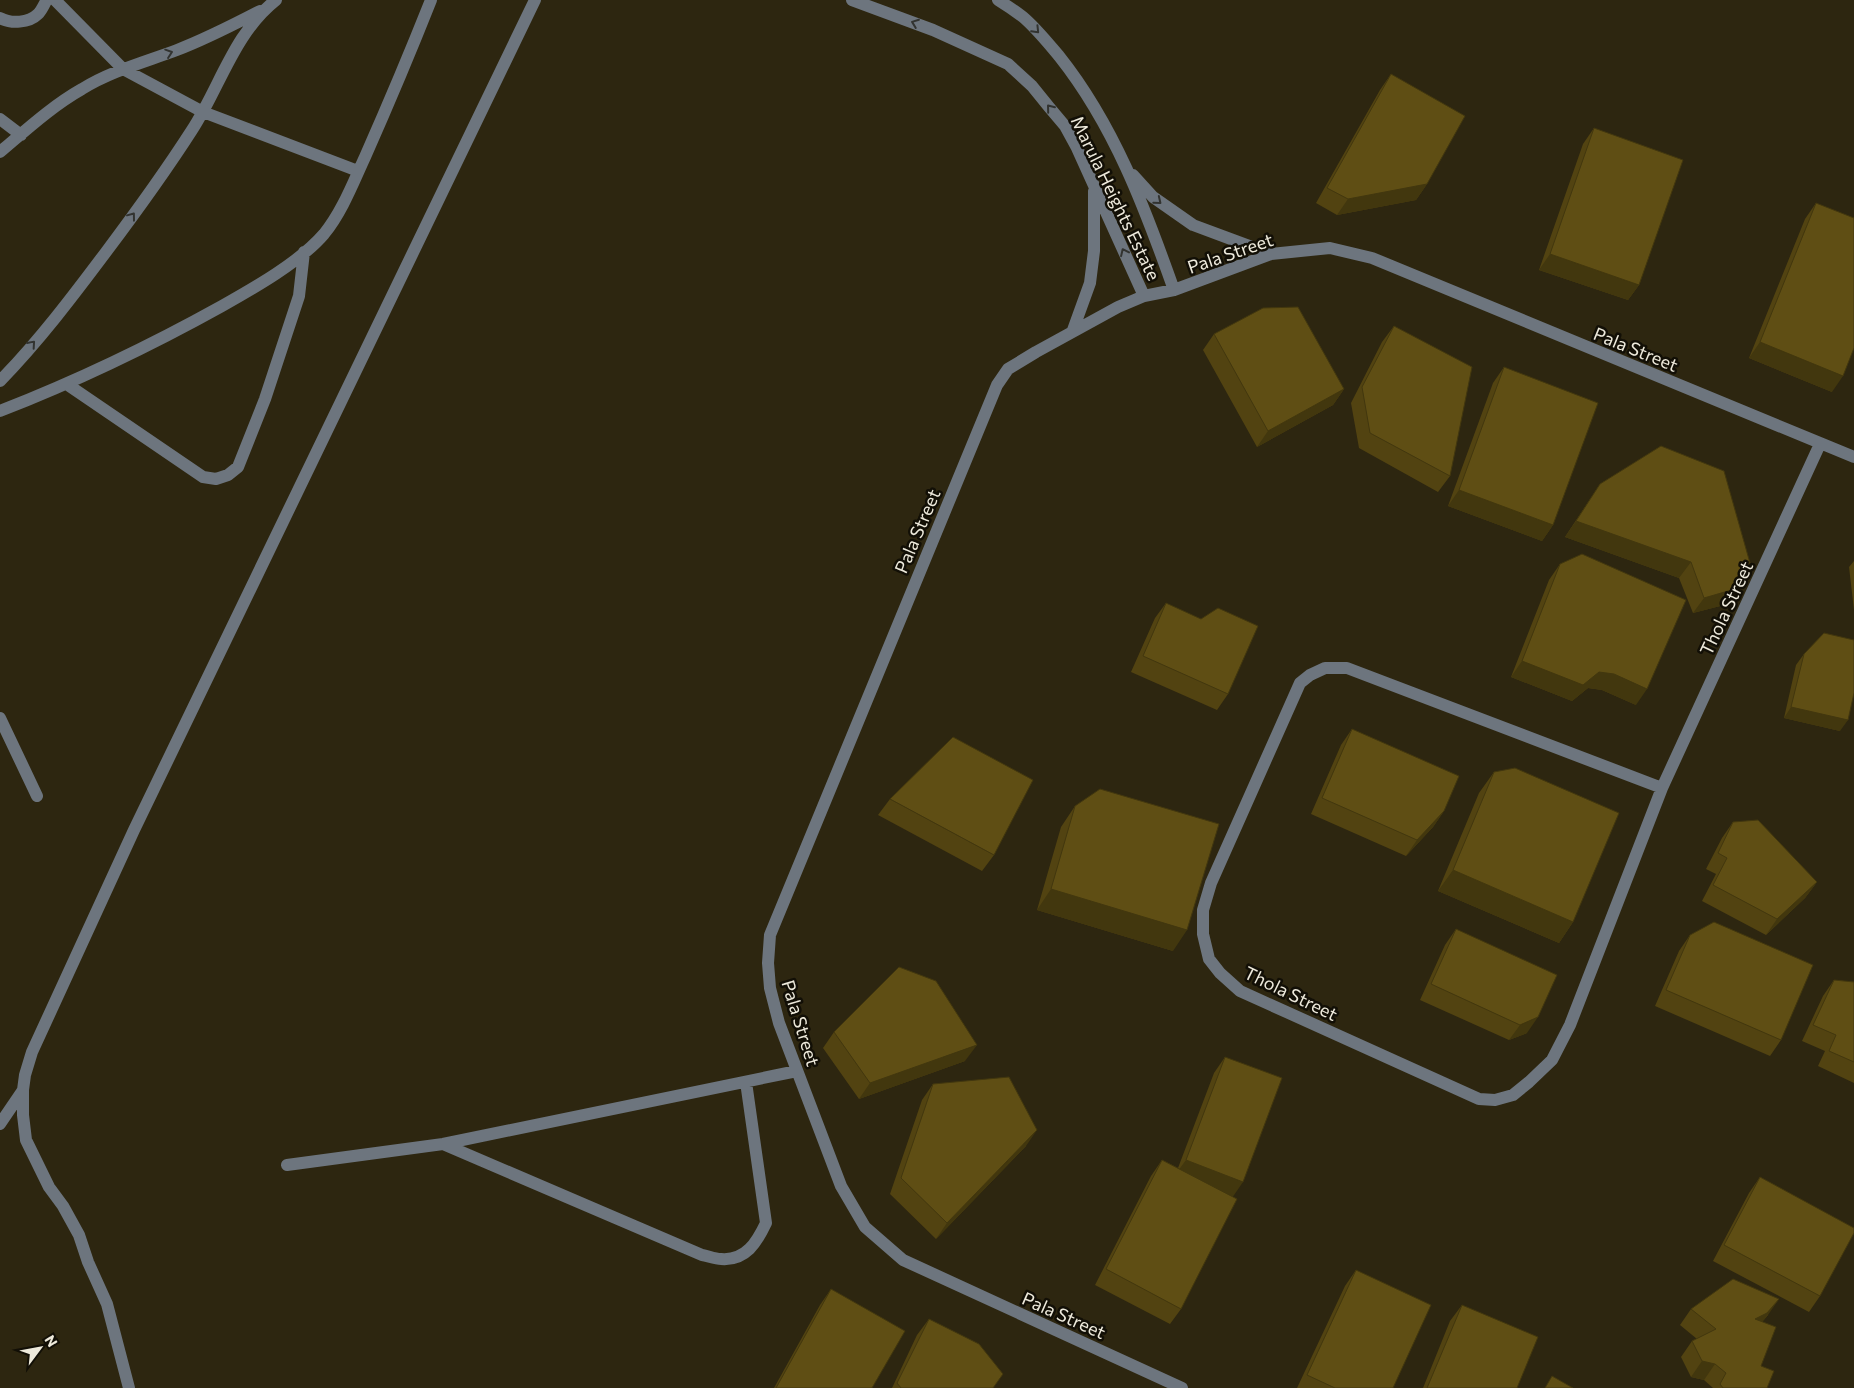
<svg xmlns="http://www.w3.org/2000/svg" width="1854" height="1388" font-family="Commissioner,sans-serif">
<style>
.lines{fill:none;stroke-linecap:round;stroke-linejoin:round}
.minor{stroke:#6d757e;stroke-width:12}
.wall{fill:#524311}
.shaded-wall{fill:#42370e}
.building{fill:#5f4e14;stroke:#42370e}
.oneway{stroke:#323330}
.labels{text-anchor:middle;dominant-baseline:central;stroke-width:5;stroke-linejoin:round;paint-order:stroke}
.street-label{font-size:18px;fill:#eeeadc;stroke:#120f06}
</style>
<rect width="100%" height="100%" fill="#2d2610"/>
<g class="lines">
<!-- minor -->
<path class="minor" d="M55 0 123 69 203 112 358 171
M852 0 933 30 1008 64 1032 86 1049 107 1065 126 1077 148 1144 296
M998 0C1006 5 1015 11 1023 17 1036 28 1048 43 1059 56 1114 125 1145 208 1174 290
M0 18C11 24 29 23 38 14 42 10 44 4 47 0
M0 119 21 135
M0 152C26 130 52 106 82 89 111 71 145 62 177 50 206 39 233 25 260 11
M1133 175 1153 197 1193 225 1271 254
M1073 330 1090 283 1094 251V191
M0 381C39 341 73 296 106 252 136 212 165 172 192 130 220 87 234 33 276 0
M68 385 203 477 216 479 228 475 238 467 265 399 299 296 304 252
M0 411C77 381 150 346 222 306 254 288 300 262 324 234 342 212 353 183 365 157 388 105 410 53 431 0
M1325 668H1347L1662 788 1570 1025 1552 1060 1529 1082 1513 1095 1495 1100 1479 1099 1240 991 1220 973 1209 959 1203 934V910L1211 883 1300 683 1310 675Z
M0 718 37 796
M1662 788 1820 444
M0 1124 23 1090
M443 1144 702 1255C708 1256 715 1259 721 1259 746 1261 757 1242 766 1223L746 1082
M287 1165 443 1144 797 1071
M129 1388 107 1304 88 1262 79 1235 63 1206 49 1187 26 1140 23 1115V1090L25 1075 32 1052 134 830 535 0
M1182 1388 903 1260 865 1227 841 1186 779 1023 770 988 768 963 770 935 997 385 1008 369 1036 352 1118 307 1144 296 1174 290 1271 254 1330 248 1372 258 1854 457"/>
</g>
<!-- wall -->
<path class="wall" d="M1391 74 1427 184 1416 200 1337 215 1316 203 1380 90Z
M1594 128 1639 285 1628 300 1539 270 1583 144Z
M1816 203 1832 392 1749 358 1805 219Z
M1394 326 1450 476 1438 492 1359 448 1351 403 1382 342Z
M1214 334 1344 389 1333 405 1257 447 1203 350Z
M1504 367 1553 525 1542 541 1448 506 1493 383Z
M1661 446 1724 605 1693 613 1679 578 1565 537 1600 484Z
M1854 561V610L1849 567Z
M1560 564 1636 705 1602 690 1588 688 1572 701 1511 677 1549 580Z
M1166 603 1228 694 1217 710 1131 672 1155 618Z
M1804 654 1840 731 1784 718 1796 665Z
M1352 729 1444 811 1433 827 1406 856 1311 814 1341 745Z
M1494 772 1573 922 1559 943 1438 891 1479 793Z
M890 799 994 855 982 871 878 815Z
M1075 806 1173 951 1037 910 1061 827Z
M1733 822 1817 882 1805 898 1766 935 1702 901 1716 874 1706 869 1722 838Z
M1456 929 1527 1033 1509 1040 1420 1000 1445 945Z
M1690 935 1781 1040 1770 1056 1655 1006 1679 951Z
M1834 980 1854 982V1083L1818 1066 1825 1051 1802 1041 1823 996Z
M834 1032 965 1061 859 1099 823 1048Z
M1225 1057 1232 1197 1181 1309 1170 1324 1095 1285 1151 1176 1162 1160 1178 1168 1214 1073Z
M933 1084 1026 1146 936 1239 890 1194 922 1100Z
M1760 1177 1820 1296 1809 1312 1713 1261 1749 1193Z
M1356 1270 1393 1388H1297L1345 1286Z
M831 1289 872 1388H774L820 1305Z
M1462 1305 1517 1388H1423L1450 1321Z
M1691 1309 1768 1315 1762 1322 1761 1366 1767 1388H1713L1704 1380 1691 1377 1681 1357 1692 1341 1697 1339 1680 1325Z
M929 1319 993 1388H892L917 1335Z"/>
<!-- shaded-wall -->
<path class="shaded-wall" d="M1427 184 1416 200 1337 215 1348 199Z
M1550 254 1639 285 1628 300 1539 270Z
M1760 342 1843 376 1832 392 1749 358Z
M1344 389 1333 405 1257 447 1268 431Z
M1459 490 1553 525 1542 541 1448 506Z
M1576 521 1691 562 1679 578 1565 537Z
M1735 589 1724 605 1693 613 1704 598Z
M1522 661 1614 674 1647 689 1636 705 1602 690 1588 688 1572 701 1511 677Z
M1791 707 1848 720 1840 731 1784 718Z
M1444 811 1433 827 1406 856 1417 840Z
M1453 870 1573 922 1559 943 1438 891Z
M1817 882 1805 898 1766 935 1777 919Z
M1051 889 1187 930 1173 951 1037 910Z
M1538 1017 1527 1033 1509 1040 1520 1025Z
M977 1045 965 1061 859 1099 870 1083Z
M1037 1130 1026 1146 936 1239 947 1223Z
M1186 1160 1243 1182 1232 1198 1175 1175Z
M1779 1299 1768 1315 1756 1329 1755 1319Z
M1702 1361 1715 1364 1704 1380 1691 1377Z"/>
<!-- building -->
<path class="building" d="M1391 74 1465 116 1427 184 1348 199 1327 188Z
M1594 128 1683 160 1639 285 1550 254Z
M1816 203 1854 218V348L1843 376 1760 342Z
M1298 307 1344 389 1268 431 1214 334 1263 308Z
M1394 326 1472 367 1450 476 1370 433 1362 387Z
M1504 367 1598 403 1553 525 1459 490Z
M1661 446 1724 471 1750 563 1735 589 1704 598 1691 562 1576 521 1600 484Z
M1582 554 1686 600 1647 689 1614 674 1599 672 1583 685 1522 661 1560 564Z
M1166 603 1201 619 1218 608 1258 626 1228 694 1143 656Z
M1824 633 1854 640V693L1848 720 1791 707 1804 654Z
M1352 729 1459 776 1444 811 1417 840 1322 798Z
M953 737 1033 780 994 855 890 799Z
M1515 768 1619 813 1573 922 1453 870 1494 772Z
M1100 789 1219 824 1187 930 1051 889 1075 806Z
M1758 820 1817 882 1777 919 1713 885 1727 858 1718 853 1733 822Z
M1714 922 1813 965 1781 1040 1666 990 1690 935Z
M1456 929 1557 975 1538 1017 1520 1025 1431 984Z
M899 967 936 981 977 1045 870 1083 834 1032Z
M1834 980 1854 982V1062L1829 1051 1836 1035 1813 1025Z
M1225 1057 1282 1078 1243 1182 1186 1160Z
M1009 1077 1037 1130 947 1223 901 1178 933 1084Z
M1162 1160 1237 1199 1181 1309 1106 1269Z
M1760 1177 1854 1228V1233L1820 1296 1724 1245Z
M1356 1270 1431 1305 1393 1388H1335L1307 1375Z
M1733 1279 1779 1299 1767 1313 1755 1319 1776 1327 1761 1366 1774 1371 1767 1388H1723L1720 1384 1726 1373 1715 1364 1702 1361 1692 1341 1716 1329 1691 1309Z
M831 1289 905 1331 872 1388H776Z
M1462 1305 1538 1337 1517 1388H1427Z
M929 1319 979 1344 1003 1374 993 1388H901L897 1383Z
M1552 1376 1573 1388H1545Z"/>
<!-- one-way arrows -->
<defs><path id="oneway-chevron" d="M-2-3.5L2.5 0L-2 3.5" fill="none" stroke-width="1.6" stroke-linecap="round" stroke-linejoin="round" transform="scale(1.25)"/></defs>
<g class="oneway">
<use href="#oneway-chevron" transform="translate(915 23) rotate(-159)"/>
<use href="#oneway-chevron" transform="translate(1036 30) rotate(46)"/>
<use href="#oneway-chevron" transform="translate(169 53) rotate(-19)"/>
<use href="#oneway-chevron" transform="translate(1050 108) rotate(-129)"/>
<use href="#oneway-chevron" transform="translate(1158 201) rotate(39)"/>
<use href="#oneway-chevron" transform="translate(132 216) rotate(-53)"/>
<use href="#oneway-chevron" transform="translate(1124 252) rotate(-115)"/>
<use href="#oneway-chevron" transform="translate(32 344) rotate(-49)"/>
</g>
<g class="labels">
<!-- street labels -->
<g class="street-label">
<text transform="translate(1116 198) rotate(64)">Marula Heights Estate</text>
<text transform="translate(1230 253) rotate(-19)">Pala Street</text>
<text transform="translate(1636 349) rotate(22)">Pala Street</text>
<text transform="translate(917 531) rotate(-67)">Pala Street</text>
<text transform="translate(1726 608) rotate(-65)">Thola Street</text>
<text transform="translate(1291 993) rotate(26)">Thola Street</text>
<text transform="translate(801 1023) rotate(73)">Pala Street</text>
<text transform="translate(1064 1315) rotate(24)">Pala Street</text>
</g>
</g>
<!-- north arrow -->
<g transform="translate(40 1348) rotate(58)" stroke="#120f06" stroke-width="4" paint-order="stroke">
<path d="M0-4L9 19L0 12L-9 19Z" fill="#eeeadc"/>
<text y="-8" font-size="14" font-weight="bold" text-anchor="middle" fill="#eeeadc">N</text>
</g>
</svg>
